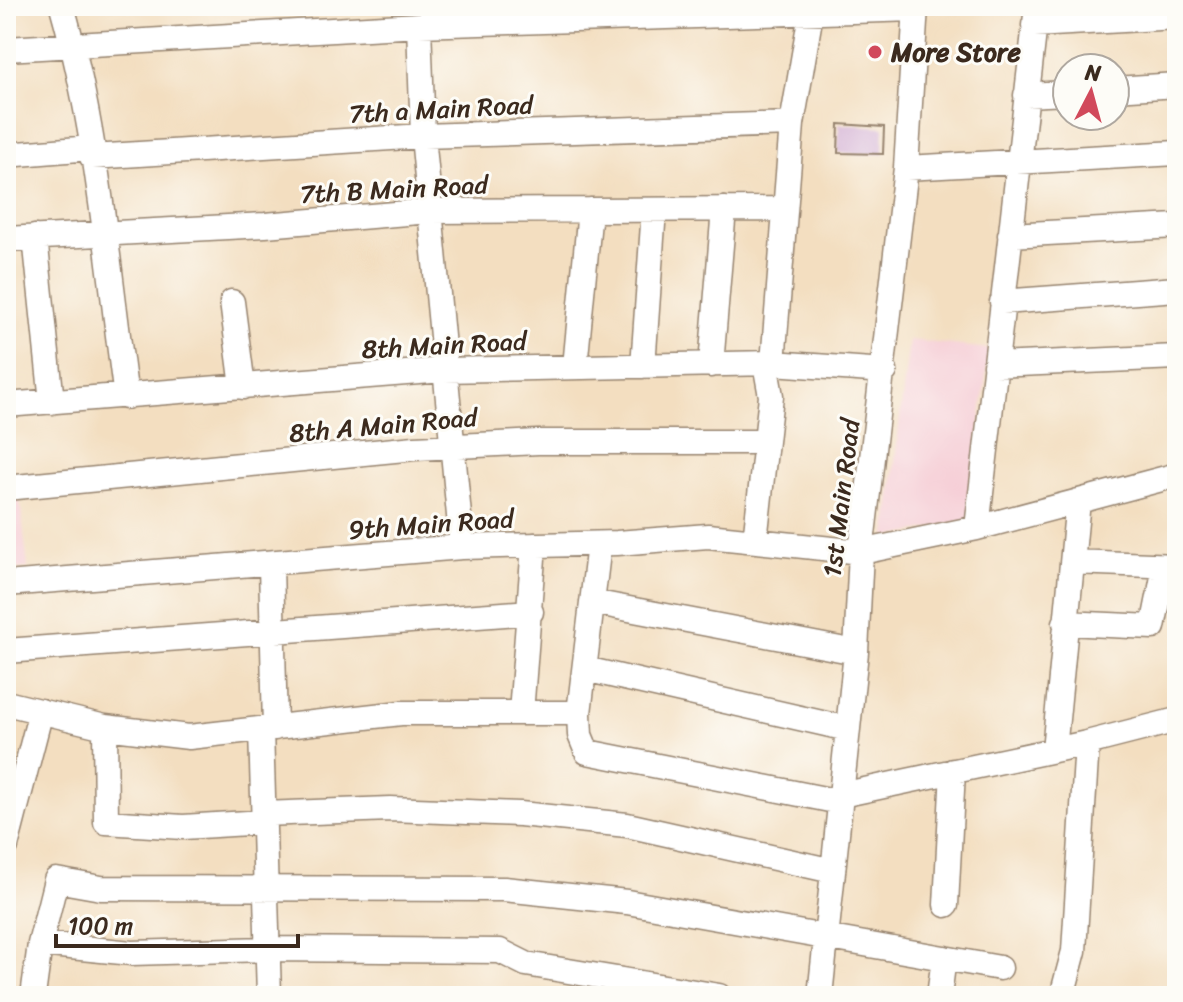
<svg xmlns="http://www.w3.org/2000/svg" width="1183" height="1002" font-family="Sriracha,sans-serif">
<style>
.built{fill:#f6cfd7}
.building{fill:#d0abd2}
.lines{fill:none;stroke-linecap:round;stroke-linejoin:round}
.minor-casing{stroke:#97846f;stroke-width:27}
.minor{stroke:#fff;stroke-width:24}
.poi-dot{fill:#d1495b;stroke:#fdfcf7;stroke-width:3}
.labels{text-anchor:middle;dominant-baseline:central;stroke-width:6;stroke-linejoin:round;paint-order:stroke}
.poi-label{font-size:26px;font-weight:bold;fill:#3b2a1e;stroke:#fdfcf7;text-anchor:start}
.street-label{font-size:26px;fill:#3b2a1e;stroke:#fdfcf7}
</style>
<rect width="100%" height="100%" fill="#fdfcf7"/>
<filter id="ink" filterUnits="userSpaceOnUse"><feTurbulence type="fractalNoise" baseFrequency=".0125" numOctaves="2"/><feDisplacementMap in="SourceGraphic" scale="16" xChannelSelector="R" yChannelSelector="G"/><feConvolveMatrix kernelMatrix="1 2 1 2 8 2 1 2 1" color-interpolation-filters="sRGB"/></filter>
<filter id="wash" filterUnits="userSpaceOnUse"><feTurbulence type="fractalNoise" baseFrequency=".006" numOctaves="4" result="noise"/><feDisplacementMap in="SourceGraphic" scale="32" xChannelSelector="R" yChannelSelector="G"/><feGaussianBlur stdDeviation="1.8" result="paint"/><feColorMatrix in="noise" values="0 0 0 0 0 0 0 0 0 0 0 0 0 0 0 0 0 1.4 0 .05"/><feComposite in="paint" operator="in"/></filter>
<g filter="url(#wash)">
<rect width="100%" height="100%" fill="#f3dec0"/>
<!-- built -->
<path class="built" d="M909 340 989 349 969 520 886 538Z
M19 492 28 568 6 570V493Z"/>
<g id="blocks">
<!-- building -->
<path class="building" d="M839 124 884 127 883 154 838 153Z"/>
</g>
</g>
<g filter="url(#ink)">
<use href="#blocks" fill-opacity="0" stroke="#97846f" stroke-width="2"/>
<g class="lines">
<!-- minor casing -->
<g class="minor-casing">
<path id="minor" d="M62 6C98 132 108 267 126 397
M419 25 423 136 462 547
M1034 25 1177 17
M6 49 419 25 915 9
M1115 89 1177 85
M1026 95 1067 93
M6 155 91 148
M92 157 423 136 792 124
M906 168 1177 153
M1010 235 1177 226
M35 237 52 402
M6 239 265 225 430 211 785 209
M232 302 243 387
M1002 302 1177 289
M773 363 792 124 811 13
M711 365 724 209
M995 365 1177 357
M643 366 654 210
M575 367 590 210
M6 405 444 370 773 363 885 371
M6 488 415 448 538 442H765
M977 528 1037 6
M755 541 771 396 765 363
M599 544 579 713 580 735 587 752 840 802
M1073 562 1177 566
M271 565 275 728
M6 584 462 547 617 543 708 536 861 552 977 528 1177 475
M592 602 856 652
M1065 623 1153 627 1165 567
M6 651 531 612
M585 669 848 729
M6 703 105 727 189 737 401 713H579
M521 713 534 545
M105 727 106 822 183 827 264 822
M261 730 269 996
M1054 750 1078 501
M841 795 1087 743 1177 720
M264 814 390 809 520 814 627 825 833 871
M6 846 41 711
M946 905 953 771
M40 944 132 953 268 949 500 951 526 964 719 996
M33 996 40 944 56 880 101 888 504 889 627 902 1000 968
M820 996 856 652 861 552 906 168 916 6
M939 996 944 958
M1062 996 1074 951 1087 743"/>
</g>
<!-- minor -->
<use href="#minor" class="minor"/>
</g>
</g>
<!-- markers -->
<circle class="poi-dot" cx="875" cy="52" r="8"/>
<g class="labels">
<!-- poi labels -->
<g class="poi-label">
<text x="891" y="52">More Store</text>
</g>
<!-- street labels -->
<g class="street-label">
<text transform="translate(441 109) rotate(-3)">7th a Main Road</text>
<text transform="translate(394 189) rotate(-3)">7th B Main Road</text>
<text transform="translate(444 345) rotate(-3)">8th Main Road</text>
<text transform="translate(383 425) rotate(-5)">8th A Main Road</text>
<text transform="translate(841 498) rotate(-83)">1st Main Road</text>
<text transform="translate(431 524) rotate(-4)">9th Main Road</text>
</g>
</g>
<!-- margin -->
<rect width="1183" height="1002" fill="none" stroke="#fdfcf7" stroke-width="32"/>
<!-- north arrow -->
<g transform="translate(1091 92) rotate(6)"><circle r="38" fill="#fdfcf7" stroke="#afa8a0" stroke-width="2"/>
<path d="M0-6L14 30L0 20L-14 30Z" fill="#d1495b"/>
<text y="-12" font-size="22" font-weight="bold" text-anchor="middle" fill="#3b2a1e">N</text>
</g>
<!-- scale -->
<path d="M56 934v12h242v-12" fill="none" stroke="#3b2a1e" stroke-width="4"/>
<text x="68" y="934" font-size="24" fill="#3b2a1e" stroke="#fdfcf7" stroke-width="6" paint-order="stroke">100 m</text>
</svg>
